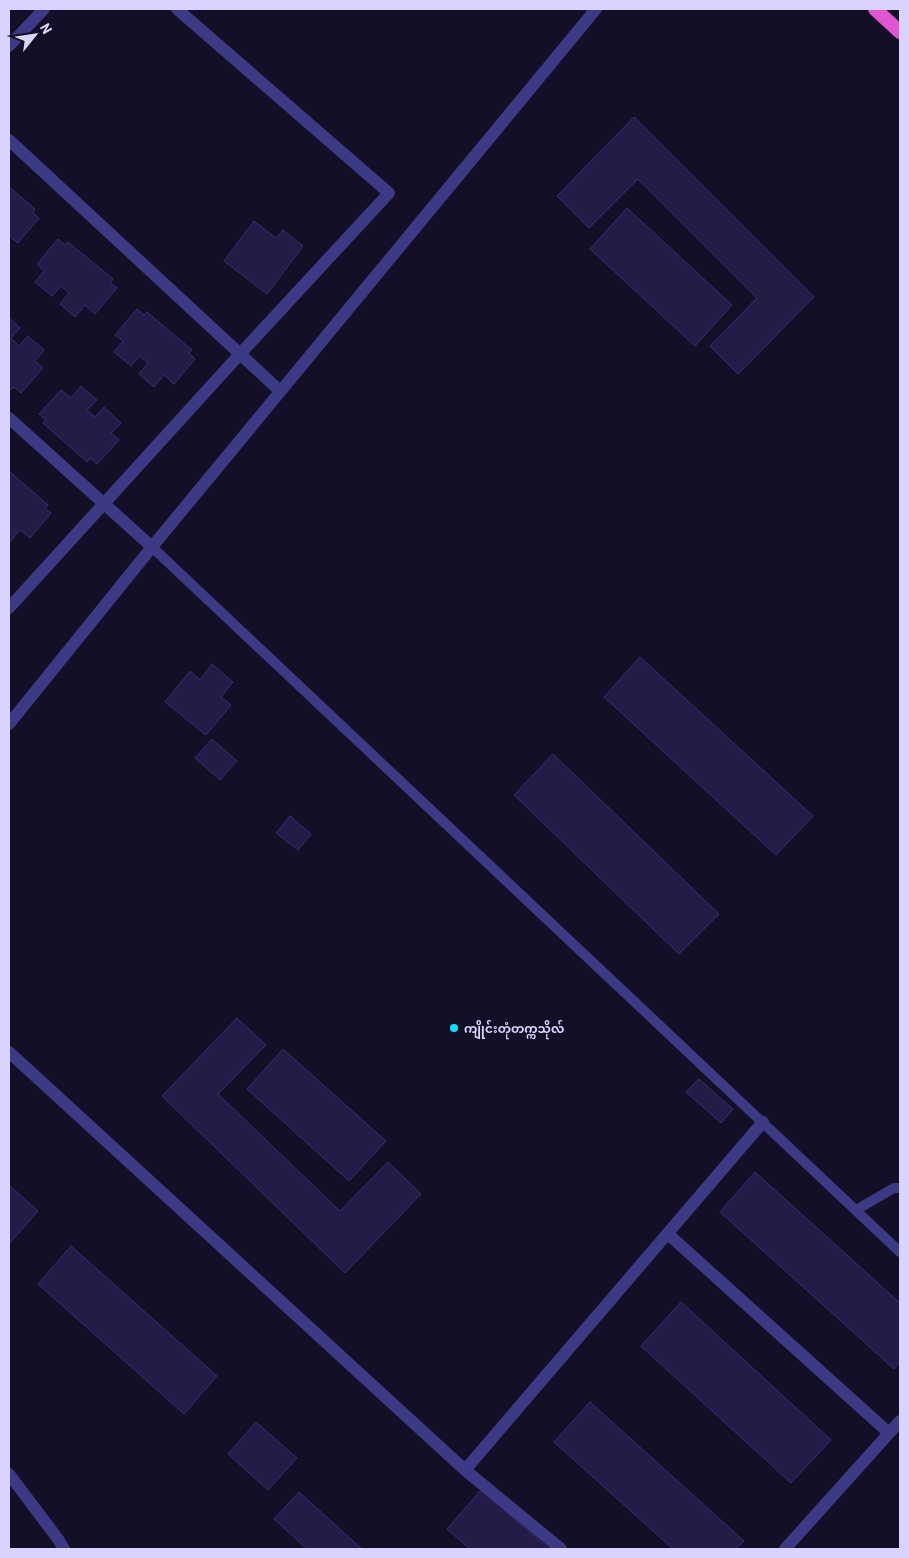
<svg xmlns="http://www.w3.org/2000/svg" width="909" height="1558" font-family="Barlow,'Noto Sans Myanmar',sans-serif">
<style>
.building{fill:#241b47;stroke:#3b2d73}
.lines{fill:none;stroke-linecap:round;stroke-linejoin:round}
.service{stroke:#3d3a85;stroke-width:10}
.minor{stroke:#3d3a85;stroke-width:12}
.tertiary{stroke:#3d3a85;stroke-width:12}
.trunk{stroke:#e055d1;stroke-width:14}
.poi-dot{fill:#00e5ff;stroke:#130f26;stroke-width:2}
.labels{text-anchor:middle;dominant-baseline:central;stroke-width:4;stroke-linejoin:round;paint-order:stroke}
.poi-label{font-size:12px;font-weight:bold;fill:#d9d4ff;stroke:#130f26;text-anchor:start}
</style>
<rect width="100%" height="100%" fill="#130f26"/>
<!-- building -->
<path class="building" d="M634 117 814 297 738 374 710 346 757 298 638 179 589 228 557 196Z
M9 187 35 209 33 213 39 218 18 243 9 236Z
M627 208 732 305 695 346 590 249Z
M254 221 276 238 283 230 303 246 267 294 224 261Z
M58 239 65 245 68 242 113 279 110 283 117 288 95 314 85 305 75 317 60 304 69 293 61 286 52 296 35 282 44 271 37 264Z
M137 309 144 315 147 312 192 350 189 353 195 359 174 384 164 375 154 387 139 374 148 363 140 356 131 366 114 352 123 341 115 335Z
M9 318 20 328 11 338 19 346 28 336 44 350 35 361 43 368 21 393 14 387 10 390 9 389Z
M81 386 97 400 87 410 95 417 104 407 121 423 111 433 119 440 97 464 90 458 87 462 43 423 46 420 39 414 61 390 71 398Z
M9 471 48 505 45 508 51 513 30 538 20 530 10 542 9 541Z
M640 657 813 816 776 855 604 697Z
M212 664 233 682 221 697 231 705 206 735 165 702 190 671 200 680Z
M212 739 237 761 220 780 195 758Z
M553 754 719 914 679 954 514 795Z
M290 816 311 834 298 850 276 833Z
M237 1018 266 1045 218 1094 340 1211 388 1162 421 1194 345 1273 162 1096Z
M283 1049 386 1141 349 1181 247 1089Z
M699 1079 733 1109 721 1123 686 1092Z
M755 1172 900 1303V1362L894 1369 720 1212Z
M9 1185 38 1211 9 1244Z
M71 1246 217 1376 184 1414 38 1284Z
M681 1302 831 1440 791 1483 641 1346Z
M590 1402 744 1541 736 1549H673L554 1442Z
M256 1422 297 1458 268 1490 228 1454Z
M481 1490 549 1549H470L447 1529Z
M299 1492 362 1549H307L274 1519Z"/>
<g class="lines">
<!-- service -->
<path class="service" d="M152 547 900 1252
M856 1210 894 1188H900"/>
<!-- minor -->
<path class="minor" d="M9 46 44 9
M9 140 280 391
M9 418 152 547
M9 608 240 354 389 193 177 9
M9 724 152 547 596 9
M9 1052 465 1470 763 1122
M668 1234 889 1433
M465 1470 561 1549
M785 1549 900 1421"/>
<!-- tertiary -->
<path class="tertiary" d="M9 1474 58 1539 64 1549"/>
<!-- trunk -->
<path class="trunk" d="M875 9 900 32"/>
</g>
<!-- markers -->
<circle class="poi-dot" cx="454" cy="1028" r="5"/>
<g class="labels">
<!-- poi labels -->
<g class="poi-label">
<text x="464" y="1028">ကျိုင်းတုံတက္ကသိုလ်</text>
</g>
</g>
<!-- border -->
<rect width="909" height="1558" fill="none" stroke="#d9d4ff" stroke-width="20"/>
<!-- north arrow -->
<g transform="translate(35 35) rotate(60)" stroke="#130f26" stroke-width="4" paint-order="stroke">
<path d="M0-4L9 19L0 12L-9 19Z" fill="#d9d4ff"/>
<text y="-8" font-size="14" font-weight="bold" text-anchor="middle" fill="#d9d4ff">N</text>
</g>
</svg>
